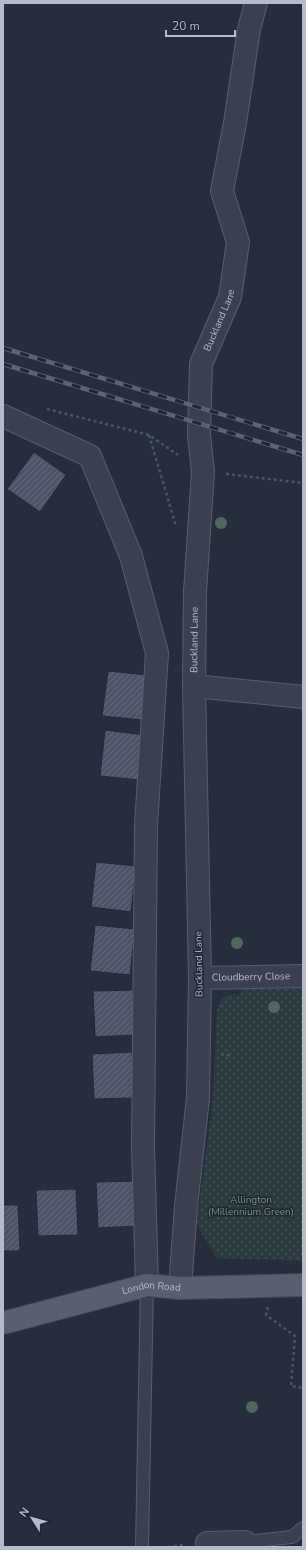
<svg xmlns="http://www.w3.org/2000/svg" width="306" height="1550" font-family="'Nunito Sans',sans-serif">
<style>
.park{fill:url(#park-dots)}
.building{fill:url(#building-hatch);stroke:#212734}
.lines{fill:none;stroke-linecap:round;stroke-linejoin:round}
.lane-casing{stroke:#585e6b;stroke-width:14}
.street-casing{stroke:#585e6b;stroke-width:24}
.primary-casing{stroke:#434956;stroke-width:24}
.path{stroke:#48585d;stroke-width:2.5;stroke-dasharray:3 3;stroke-linecap:butt}
.lane{stroke:#3a404d;stroke-width:12}
.street{stroke:#3a404d;stroke-width:22}
.primary{stroke:#585f6d;stroke-width:22}
.rail-casing{stroke:#5c6474;stroke-width:4.5}
.rail{stroke:#1f2532;stroke-width:3;stroke-dasharray:9;stroke-linecap:butt}
.tree{fill:#4e6860}
.labels{text-anchor:middle;dominant-baseline:central;stroke-width:3;stroke-linejoin:round;paint-order:stroke}
.street-label{font-size:10px;fill:#b6bbc8;stroke:#1f2532}
.park-label{font-size:10px;fill:#6f987d;stroke:#1f2532}
</style>
<defs>
<pattern id="park-dots" width="8" height="8" patternUnits="userSpaceOnUse"><rect width="8" height="8" fill="#293b3f"/><path d="M2 2h.1M6 6h.1" fill="none" stroke="#465559" stroke-width="1.8" stroke-linecap="round"/></pattern>
<pattern id="building-hatch" width="6" height="6" patternUnits="userSpaceOnUse"><rect width="6" height="6" fill="#4d5466"/><path d="M-1 1l2-2M0 6l6-6M5 7l2-2" fill="none" stroke="#646b7a"/></pattern>
</defs>
<rect width="100%" height="100%" fill="#262e3d"/>
<!-- park -->
<path class="park" d="M303 985V1261L217 1258 199 1229 197 1221 213 1100 217 1012C221 995 224 995 241 994V987Z"/>
<!-- building -->
<path class="building" d="M34 452 66 475 40 512 7 489Z
M108 671 147 675 142 720 102 716Z
M105 730 145 735 140 780 100 776Z
M96 862 136 866 131 912 91 907Z
M95 925 135 929 130 975 90 971Z
M133 990 135 1035 95 1037 93 991Z
M132 1052 134 1098 94 1099 92 1054Z
M136 1181 138 1226 98 1228 96 1182Z
M76 1189 78 1235 38 1236 36 1190Z
M3 1205H18L20 1251H3Z"/>
<g class="lines">
<!-- lane casing -->
<g class="lane-casing">
<path id="lane" d="M245 1542 292 1537 303 1528
M142 1547 147 1285"/>
</g>
<!-- street casing -->
<g class="street-casing">
<g id="street">
<path d="M3 416 90 456 131 556 157 653 146 825 143 1147 147 1285"/>
<path d="M194 686 303 697"/>
<path id="s1" d="M200 978 303 976"/>
<path id="s2" d="M180 1288 186 1206 198 1098 200 978 194 686 195 592 203 472 199 435 201 364 230 297 238 242 222 191 235 123 249 29 256 3"/>
<path d="M207 1543 245 1542 246 1547"/>
</g>
</g>
<!-- primary casing -->
<g class="primary-casing">
<g id="primary">
<path id="s3" d="M3 1323 147 1285 180 1288 303 1285"/>
</g>
</g>
<!-- path -->
<path class="path" d="M47 409 149 435 178 455
M149 435 176 526
M226 474 303 483
M221 1054 232 1056
M268 1307 266 1315 295 1336 291 1386 303 1388
M168 1547 185 1545"/>
<!-- lane -->
<use href="#lane" class="lane"/>
<!-- street -->
<use href="#street" class="street"/>
<!-- primary -->
<use href="#primary" class="primary"/>
<!-- rail casing -->
<g class="rail-casing">
<path id="rail" d="M3 348 303 439
M3 364 303 455"/>
</g>
<!-- rail -->
<use href="#rail" class="rail"/>
</g>
<!-- trees -->
<g class="tree">
<circle cx="221" cy="523" r="6"/>
<circle cx="237" cy="943" r="6"/>
<circle cx="274" cy="1007" r="6"/>
<circle cx="252" cy="1407" r="6"/>
</g>
<g class="labels">
<!-- street labels -->
<g class="street-label">
<text stroke="none"><textPath href="#s2" startOffset="973">Buckland Lane</textPath></text>
<text stroke="none"><textPath href="#s2" startOffset="649">Buckland Lane</textPath></text>
<text transform="translate(199 964) rotate(-91)">Buckland Lane</text>
<text stroke="none"><textPath href="#s1" startOffset="51">Cloudberry Close</textPath></text>
<text stroke="none"><textPath href="#s3" startOffset="153">London Road</textPath></text>
</g>
<!-- park labels -->
<g class="park-label">
<text x="251" y="1200">Allington<tspan x="251" dy="12">(Millennium Green)</tspan></text>
</g>
</g>
<!-- border -->
<rect width="306" height="1550" fill="none" stroke="#b6bbc8" stroke-width="8"/>
<!-- north arrow -->
<g transform="translate(32 1518) rotate(307)" stroke="#1f2532" stroke-width="3" paint-order="stroke">
<path d="M0-3L7 15L0 10L-7 15Z" fill="#b6bbc8"/>
<text y="-6" font-size="11" font-weight="bold" text-anchor="middle" fill="#b6bbc8">N</text>
</g>
<!-- scale -->
<path d="M166 30v6h69v-6" fill="none" stroke="#b6bbc8" stroke-width="2"/>
<text x="172" y="30" font-size="12" fill="#b6bbc8" stroke="#1f2532" stroke-width="3" paint-order="stroke">20 m</text>
</svg>
